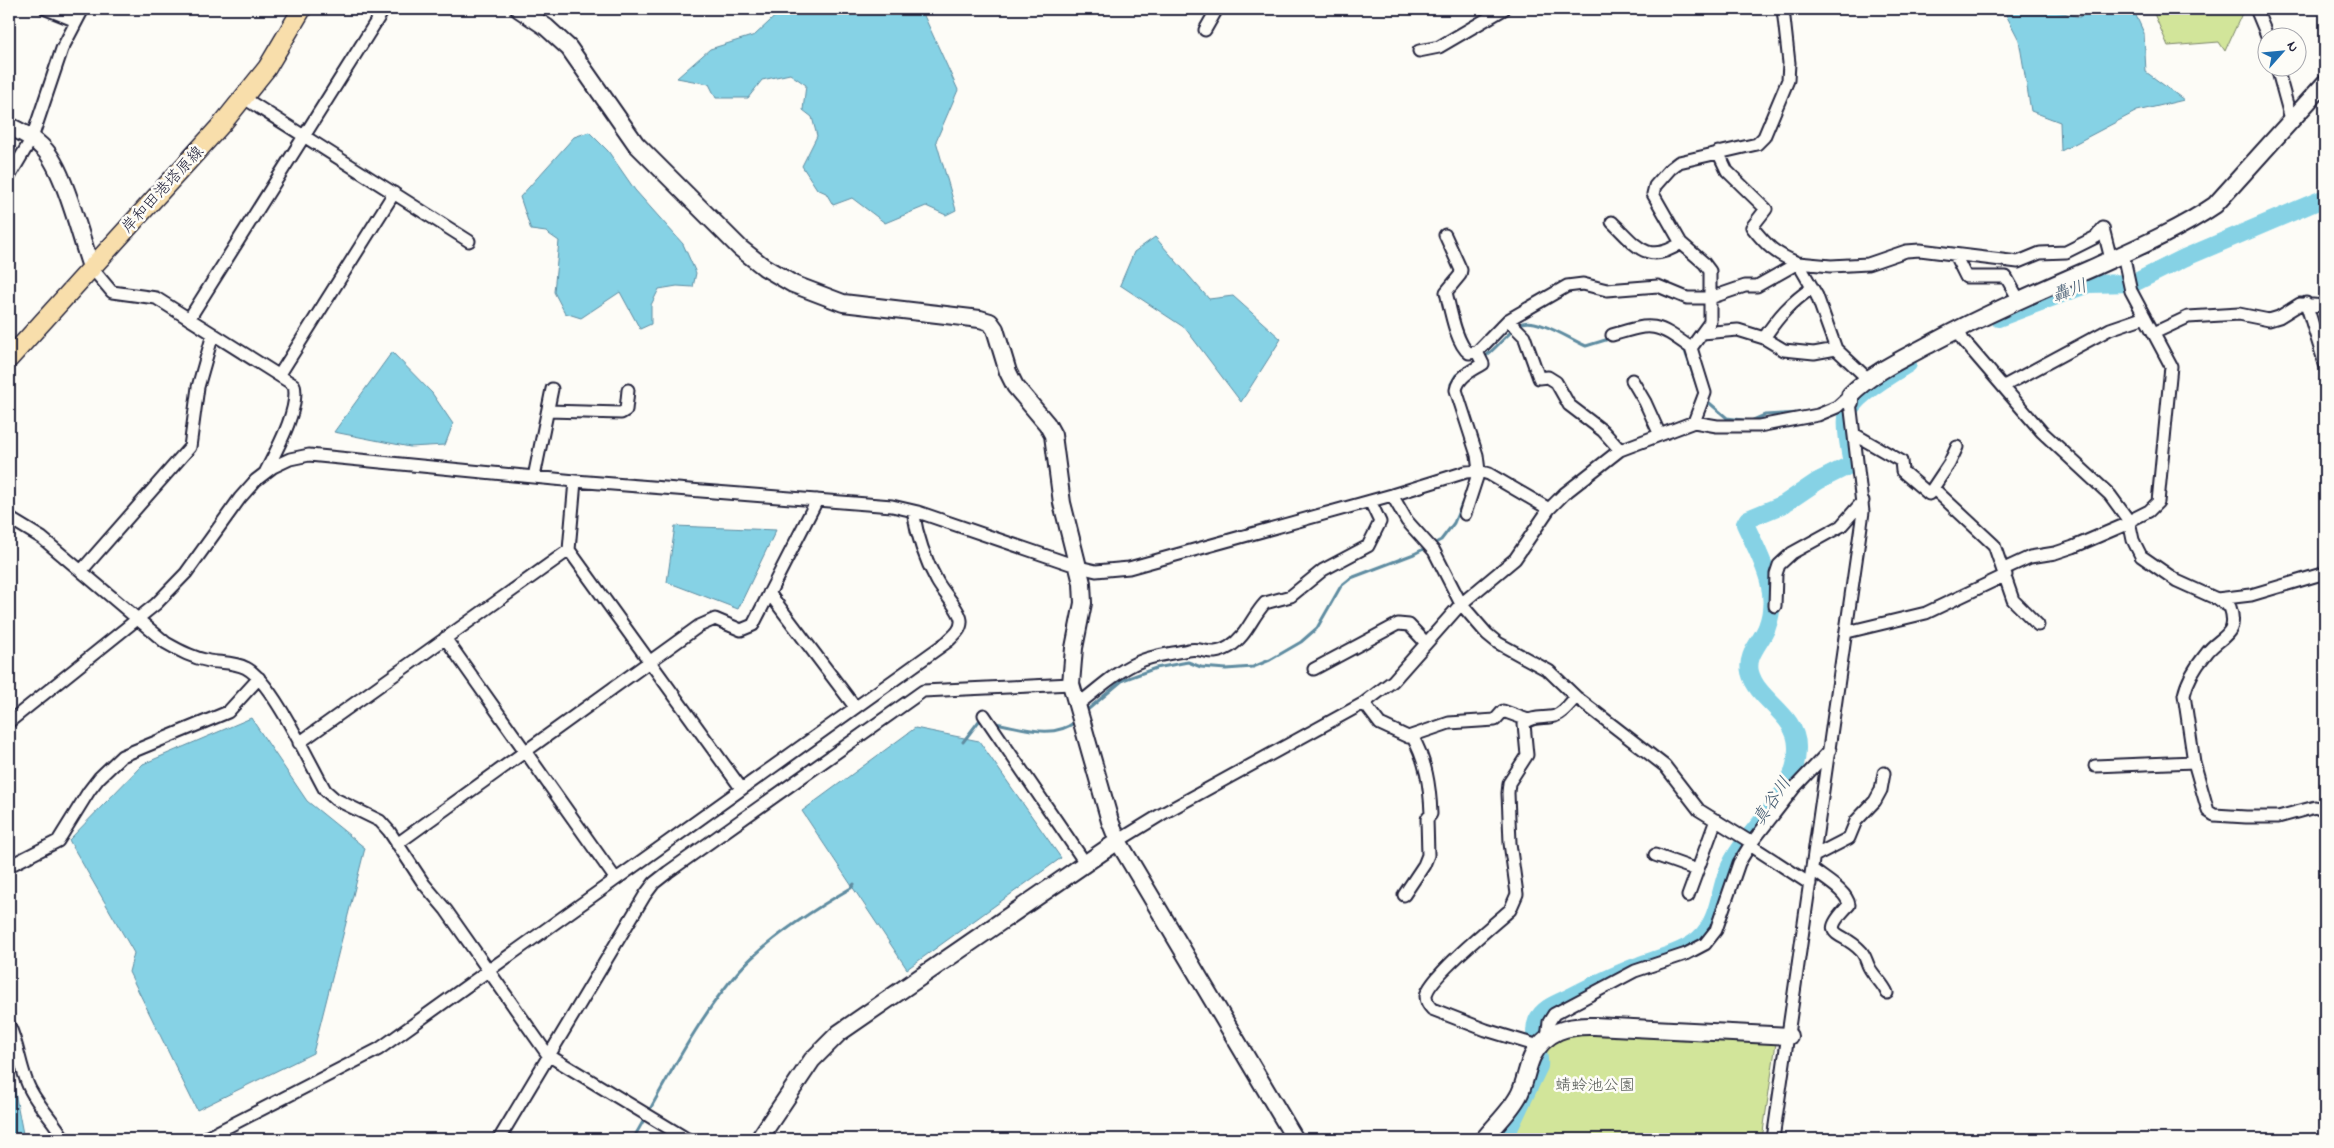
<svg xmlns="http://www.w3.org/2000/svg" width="2334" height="1148" font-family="'Indie Flower','Klee One',sans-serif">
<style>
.green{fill:#d2e59a;stroke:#7a846a}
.water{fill:#86d2e5;stroke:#5e8ca1}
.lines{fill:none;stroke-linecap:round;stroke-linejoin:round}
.stream{stroke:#5e8ca1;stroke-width:3}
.river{stroke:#86d2e5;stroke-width:18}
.street-casing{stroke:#22223b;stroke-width:15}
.secondary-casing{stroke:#22223b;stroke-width:20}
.primary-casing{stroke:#22223b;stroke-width:21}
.street{stroke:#fdfcf7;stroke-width:11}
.secondary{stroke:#fdfcf7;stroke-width:16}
.primary{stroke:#f8deab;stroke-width:18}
.labels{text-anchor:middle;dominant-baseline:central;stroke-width:5;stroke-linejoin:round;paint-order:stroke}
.street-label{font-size:16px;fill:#22223b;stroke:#fdfcf7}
.park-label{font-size:16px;fill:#575c58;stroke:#fdfcf7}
.water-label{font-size:18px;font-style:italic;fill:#40576e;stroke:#fdfcf7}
</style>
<rect width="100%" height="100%" fill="#fdfcf7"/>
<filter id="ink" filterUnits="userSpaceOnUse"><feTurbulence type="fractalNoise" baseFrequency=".02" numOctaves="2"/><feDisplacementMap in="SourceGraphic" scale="10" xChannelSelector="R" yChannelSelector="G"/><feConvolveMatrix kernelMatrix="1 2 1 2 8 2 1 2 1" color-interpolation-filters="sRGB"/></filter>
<g filter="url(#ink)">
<!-- green -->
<path class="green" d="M2152 9H2244L2225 51 2219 42 2168 46Z
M1575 1031 1776 1043 1762 1139H1508L1540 1076 1543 1067V1050L1550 1043Z"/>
<!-- water -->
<path class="water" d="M783 9H921L958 90 936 141 956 210 946 215 926 206 885 223 852 198 833 205 826 193 817 189 802 166 817 136 812 117 803 110 806 85 790 74 762 80 748 98H716L709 84 677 78 710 49 755 35Z
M2003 9H2046L2080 17 2087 9H2133L2144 33 2146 72 2184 100 2137 111 2061 151 2060 122 2031 111 2019 40Z
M589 132 608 151 635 190 683 244 696 273 693 287 677 286 659 289 651 305V324L640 329 620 292 581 318 565 313 554 292 559 241 546 232 531 230 520 197 574 137Z
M1155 237 1209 299 1233 296 1281 339 1241 402 1185 328 1120 285 1134 252Z
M392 352 432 393 453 424 445 445 410 447 334 432Z
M675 526 776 530 738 609 667 582Z
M251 718 307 801 365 848 313 1053 197 1110 129 972 134 953 69 840 143 764Z
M915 728 979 741 1061 858 907 969 802 811Z
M9 1061 24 1139H9Z"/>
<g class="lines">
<!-- stream -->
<path class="stream" d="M1683 349 1685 351 1699 392
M1482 359C1496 349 1506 335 1519 325 1533 314 1571 340 1586 346L1612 338
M1452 388 1451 384 1456 375 1462 372
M1706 400 1727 418 1751 421 1765 415 1801 413
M1085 712 1123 680 1156 668 1188 662 1201 667 1226 669 1253 667 1270 660 1301 642 1317 628 1341 586 1351 578 1414 554 1441 540 1454 523 1463 501
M995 723C1021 727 1052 740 1075 722
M963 742 979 721 984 722
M633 1139C664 1086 698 1017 738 972 767 939 813 910 851 888L854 884"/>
<!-- river -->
<path class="river" d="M1998 318 2088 284 2134 283 2184 258 2325 198
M1504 1139 1539 1066C1541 1051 1531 1035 1537 1021 1542 1009 1555 1004 1566 999 1590 987 1613 975 1638 966 1658 958 1684 953 1700 938 1718 922 1719 894 1727 873 1745 827 1798 799 1797 747 1797 714 1757 701 1750 672 1746 654 1761 643 1767 627 1781 590 1760 557 1745 524L1748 519 1784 504 1818 481 1852 464C1850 450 1845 432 1847 417 1849 399 1893 373 1908 364"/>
<!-- street casing -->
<g class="street-casing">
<path id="street" d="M46 9 76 21
M2256 9 2268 38
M1205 30 1217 9
M1419 51 1439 47 1504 9
M2277 68 2291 119
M244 98 469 241
M1718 152 1727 171 1766 209 1752 227C1767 246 1775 254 1798 263L1817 296 1836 349 1868 379
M9 177 32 138 62 49 83 9
M1612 222C1636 245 1647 266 1681 243
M1445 235 1461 270 1460 275 1446 292C1450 308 1456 344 1469 353L1477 352 1483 364C1472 370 1458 377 1456 390L1477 455 1479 471 1465 514
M2123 254 2131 291 2171 366 2158 502 2149 511 2129 521
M1955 255 1966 277H2006L2019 300
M91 267 112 292 156 298 294 385C300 409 276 451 265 473
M2306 303 2325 364
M189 319 384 9
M1508 320 1524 336 1539 378 1548 377 1556 382 1569 405 1603 431 1620 450
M1958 329 1963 340 2042 432 2110 495 2129 521 2133 540 2141 556 2177 581 2217 599 2251 595 2325 573
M1702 333 1738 330 1764 338 1784 350 1814 353 1836 349
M2154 333 2188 317 2239 314 2269 320 2279 317 2300 304 2325 306
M1612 335C1654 322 1656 323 1691 348
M1764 338C1778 317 1791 302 1812 288
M1477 352 1508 320 1567 286 1583 284 1607 290 1658 286 1687 298H1710L1745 286H1757L1798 263 1831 266 1868 264 1906 251 1920 250 2018 262 2040 253 2066 252 2096 237 2103 228 2111 259
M280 374 394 193
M1632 380 1645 402 1660 435
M2004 386 2110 329 2145 317
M548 411 621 413 626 410 628 390
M1694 422 1705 393 1691 348 1710 322V271L1704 263 1681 243 1653 194 1655 186 1670 169 1679 162 1757 144 1764 137 1788 80 1789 63 1783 9
M1854 434 1901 461 1902 471 1929 494 1949 464 1957 447
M534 477 552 389
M575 481 569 550 741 788
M1933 488 1994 545 2013 600 2038 625
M1392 495 1407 521 1434 551 1461 604 1487 634 1498 643 1549 671 1576 697 1665 766 1699 810 1752 843
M9 518 42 538 166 643C180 651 193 658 209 661 221 663 235 662 246 668 271 680 310 763 325 790L335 799 380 821 389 831 424 884 446 910 548 1055 687 1139
M2004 569 2030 557 2055 553 2073 547 2129 523
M82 570 190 447 198 387 213 334
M769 593 855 707
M2217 599 2230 607C2240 636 2219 636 2206 654 2197 665 2187 681 2184 695L2194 762 2208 811 2214 815 2246 817H2278L2315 807 2325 811
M1775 606 1776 574 1779 565 1792 553 1841 526 1863 501
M1847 632 1926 613 2006 575
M445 638 615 878
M1314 669 1398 624 1409 625 1426 643
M1364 703 1380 724 1408 737 1449 723 1495 720 1503 711 1528 720
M1077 705C1096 691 1114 673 1136 663 1152 655 1171 654 1188 650 1205 647 1210 658 1229 647 1247 636 1251 618 1265 603L1291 596 1323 570 1368 546 1380 522 1370 501
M984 715 1086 864
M9 722 156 604 186 573 240 498 256 480 273 467 290 459 309 455 575 481 892 506 918 512 1079 567 1096 571 1129 568 1392 495 1466 472 1479 471 1489 474 1549 509
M299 743 569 550
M2095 766 2194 762
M1118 841 1162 814 1364 703 1393 681 1461 604 1515 559 1549 509 1564 494 1620 450 1694 422 1717 426H1759L1818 415 1837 407 1850 395
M397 844 699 626 715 619 741 630 753 625 817 500
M1750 845 1810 884
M1655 855 1697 870
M1814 856 1849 838 1856 821 1875 801 1881 790 1884 773
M9 866 58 841 89 791 99 778 122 756 228 712 259 678
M1812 869C1824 879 1847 891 1849 905 1817 938 1841 930 1860 950 1865 954 1866 961 1869 967 1874 977 1883 983 1887 993
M1404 895 1424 865 1428 855 1427 819 1431 814C1430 786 1426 760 1412 736
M1688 896 1716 820
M9 1025C19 1046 21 1074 31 1091 40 1108 55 1122 64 1139
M1547 1038 1549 1022 1554 1014 1635 971 1686 954 1705 944 1716 930 1739 863 1750 845 1795 787 1830 750
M1539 1046 1486 1030 1432 1009C1429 1006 1426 1001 1426 996 1427 979 1495 923 1510 910L1517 894 1510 843 1508 793 1509 783 1527 755 1524 724C1533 715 1544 719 1555 716 1564 713 1570 703 1576 697
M204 1139 379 1049 947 642C953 636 962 630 961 620 960 610 942 591 937 581 924 558 917 536 913 511
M499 1139 645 895 654 883 668 872 923 691 1071 684
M1773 1139 1863 512 1850 402"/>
</g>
<!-- secondary casing -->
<g class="secondary-casing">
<path id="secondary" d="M519 9 546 27 569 48 636 144 740 248 764 267 793 284 843 303 980 319 990 322 995 329 1008 372 1015 386 1047 424 1053 435 1062 503 1082 583 1083 603 1074 648 1071 684 1110 821 1118 841 1295 1139
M9 126C21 132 34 138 44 149 64 169 81 239 91 267
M1850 402V395C1873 372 1904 358 1932 343 1984 315 2037 292 2090 269 2132 250 2177 231 2215 205L2325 83
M759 1139 812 1060 839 1033 1118 841
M1484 1139C1495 1125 1512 1110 1520 1093 1525 1082 1527 1068 1532 1057 1545 1031 1568 1025 1594 1026L1789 1036"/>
</g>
<!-- primary casing -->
<g class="primary-casing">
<path id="primary" d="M9 359 222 124 267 68 302 9"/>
</g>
<!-- street -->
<use href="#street" class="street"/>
<!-- secondary -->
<use href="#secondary" class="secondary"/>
<!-- primary -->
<use href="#primary" class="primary"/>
</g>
</g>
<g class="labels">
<!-- street labels -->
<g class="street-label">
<text transform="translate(163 190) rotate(-47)">岸和田港塔原線</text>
</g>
<!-- park labels -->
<g class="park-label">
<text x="1595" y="1086">蜻蛉池公園</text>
</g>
<!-- water labels -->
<g class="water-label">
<text transform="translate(2070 292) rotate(-19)">轟川</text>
<text transform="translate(1773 802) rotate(-56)">真谷川</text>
</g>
</g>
<!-- margin -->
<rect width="2334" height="1148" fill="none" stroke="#fdfcf7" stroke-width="30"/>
<rect x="15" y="15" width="2304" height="1118" fill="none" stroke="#22223b" stroke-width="2" filter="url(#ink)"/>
<!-- north arrow -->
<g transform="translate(2282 52) rotate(63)"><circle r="24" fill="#fdfcf7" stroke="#a5a5ac"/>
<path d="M0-4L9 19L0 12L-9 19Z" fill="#1f6fb2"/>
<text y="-8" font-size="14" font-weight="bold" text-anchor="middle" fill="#22223b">N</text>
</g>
</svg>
